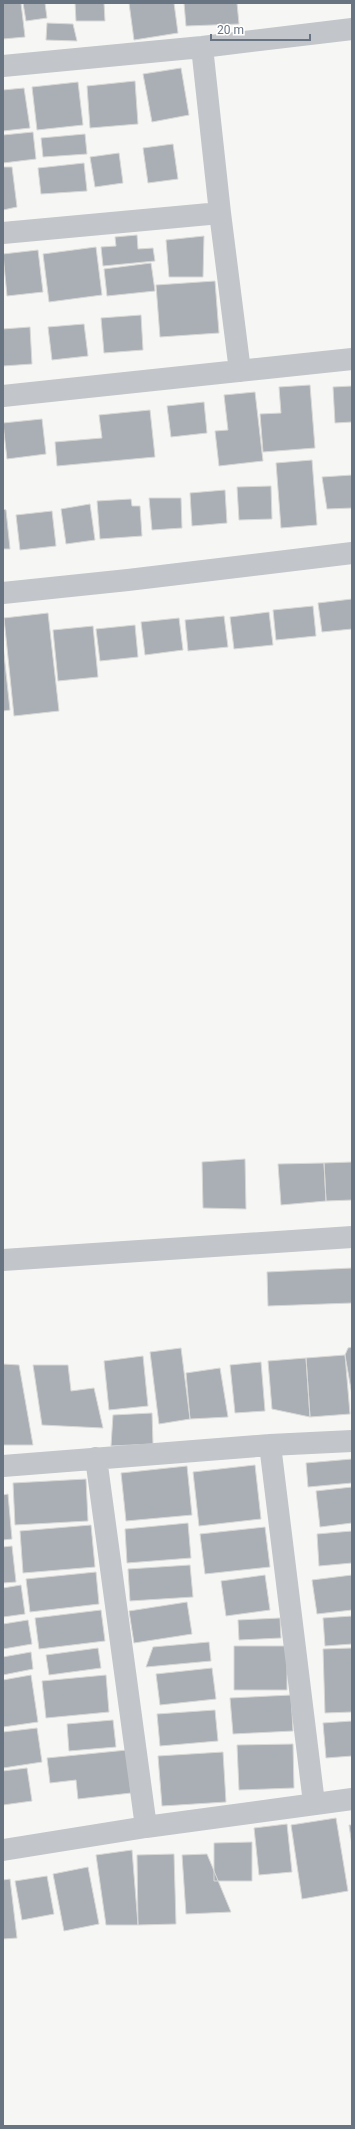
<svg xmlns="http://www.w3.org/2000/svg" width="355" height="2129" font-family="Roboto,sans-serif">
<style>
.building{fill:#a9afb5;stroke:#d8d8d6}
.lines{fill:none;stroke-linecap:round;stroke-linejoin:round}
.minor{stroke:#c2c5c9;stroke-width:22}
</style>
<rect width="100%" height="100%" fill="#f6f7f4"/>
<!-- building -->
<path class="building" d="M3 3H21L25 37 3 39Z
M23 3H45L47 18 26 21Z
M75 3H104L105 21H76Z
M129 3H174L178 33 134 40Z
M184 3H237L239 24 186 26Z
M47 23 73 24 77 41 46 40Z
M181 68 189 115 152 122 143 74Z
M135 81 138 124 90 128 87 86Z
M78 82 83 125 37 130 32 87Z
M24 88 30 128 3 131V90Z
M33 132 36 159 3 163V135Z
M85 134 87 154 43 157 41 138Z
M173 144 178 179 148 183 143 148Z
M119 153 123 183 95 187 90 157Z
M84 163 87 191 41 194 38 168Z
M3 167H12L17 207 3 210Z
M137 235 138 249 153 248 155 261 103 266 101 247 116 246 115 237Z
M204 236 203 277H169L166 240Z
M96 247 102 295 49 302 43 254Z
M38 250 43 292 7 296 3 254Z
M151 263 155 291 107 296 104 269Z
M215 281 219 333 160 337 156 285Z
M141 315 143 350 104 353 101 318Z
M84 324 88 356 52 360 48 327Z
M30 327 32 364 3 366V329Z
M310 385 315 448 263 452 260 414 281 413 279 387Z
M352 386V422L335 423 333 387Z
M255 392 263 461 219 466 215 431 228 430 224 395Z
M204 402 207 433 171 437 167 406Z
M150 410 155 457 57 466 55 442 102 438 99 415Z
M42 419 46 454 7 459 3 423Z
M312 460 317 525 281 528 276 463Z
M352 475V508L327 509 322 477Z
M271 486 272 519 239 520 237 487Z
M225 490 227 523 192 526 190 493Z
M149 498H181L182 528 152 530Z
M131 499 132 506H140L142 536 100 539 97 501Z
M90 504 95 540 66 544 61 509Z
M3 509 6 510 10 549H3Z
M52 511 56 546 20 550 16 515Z
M352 599V629L322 632 318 603Z
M313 606 316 636 276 640 273 610Z
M269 612 273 645 234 649 230 617Z
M48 613 59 711 14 716 4 618Z
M224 616 228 647 188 651 185 620Z
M179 618 183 650 145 655 141 622Z
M135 625 138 657 100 661 96 629Z
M93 626 98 677 58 681 53 630Z
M3 645 10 710 3 711Z
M245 1159 246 1209 203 1208 202 1162Z
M352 1162V1200L326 1201 324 1163Z
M324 1163 326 1201 281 1205 278 1164Z
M352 1268V1303L268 1306 267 1272Z
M352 1347V1395L345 1355 348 1348Z
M181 1348 190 1419 159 1424 150 1352Z
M345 1355 350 1414 310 1417 306 1358Z
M143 1356 148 1406 109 1410 104 1361Z
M306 1358 310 1417 272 1409 268 1361Z
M261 1362 265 1411 235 1413 230 1365Z
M3 1364 19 1365 33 1445H3Z
M33 1365H68L71 1391 94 1388 103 1428 42 1425Z
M220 1368 228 1417 190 1419 186 1373Z
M152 1413 153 1444 111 1446 113 1415Z
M352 1459V1483L308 1487 306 1463Z
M255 1465 261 1519 199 1526 193 1472Z
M187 1466 192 1515 126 1521 121 1473Z
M86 1479 88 1521 15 1525 13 1483Z
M352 1487V1523L320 1527 316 1491Z
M8 1494 12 1539 3 1540V1495Z
M188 1523 191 1558 127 1563 125 1529Z
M91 1525 95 1567 23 1573 20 1531Z
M265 1527 270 1567 205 1574 200 1534Z
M352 1531V1563L319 1566 317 1534Z
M12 1546 16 1582 3 1583V1547Z
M190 1565 193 1597 130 1601 128 1569Z
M96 1572 99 1604 30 1612 26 1579Z
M265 1575 270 1610 226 1616 221 1581Z
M352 1575V1610L317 1614 312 1580Z
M21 1585 25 1614 3 1617V1588Z
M187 1602 192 1634 134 1643 129 1611Z
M101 1610 105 1641 39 1649 35 1618Z
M352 1616V1644L325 1646 323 1618Z
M280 1618 281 1638 239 1640 238 1620Z
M28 1620 32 1644 3 1649V1624Z
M209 1642 211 1661 146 1667 153 1647Z
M234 1646H287V1690H234Z
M98 1648 101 1668 49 1675 46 1655Z
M352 1648V1712L325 1713 323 1649Z
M31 1652 33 1669 3 1675V1657Z
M212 1668 216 1699 160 1705 156 1674Z
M31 1675 38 1722 3 1727V1680Z
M106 1675 109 1712 46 1718 42 1681Z
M291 1695 293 1731 233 1734 230 1698Z
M215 1710 218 1741 160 1746 157 1714Z
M113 1720 116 1747 69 1751 67 1724Z
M352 1721V1756L326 1758 323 1723Z
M37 1728 42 1762 3 1768V1732Z
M293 1744 294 1788 239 1790 237 1745Z
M127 1750 131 1793 78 1799 76 1780 50 1783 47 1758Z
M223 1752 226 1802 162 1806 158 1756Z
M27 1768 32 1801 3 1805V1771Z
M336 1818 348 1891 302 1899 291 1825Z
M287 1824 292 1872 259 1875 254 1828Z
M349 1825H352V1845Z
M252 1842V1881H214V1843Z
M132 1850 138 1925H106L96 1855Z
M174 1854 176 1924 138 1925 137 1855Z
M207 1854 231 1912 186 1914 182 1855Z
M88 1867 99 1924 64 1931 53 1874Z
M47 1876 54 1914 22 1920 15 1881Z
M10 1879 17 1938 3 1939V1880Z"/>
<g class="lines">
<!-- minor -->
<path class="minor" d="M3 66 202 47 352 29
M220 213 240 371
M3 233 220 213 202 47
M3 396 352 359
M3 593 128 580 352 553
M3 1260 352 1237
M270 1445 314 1803
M96 1458 146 1827
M3 1466 270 1445 352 1441
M3 1850 146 1827 352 1799"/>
</g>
<!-- border -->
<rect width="355" height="2129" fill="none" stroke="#687482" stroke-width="8"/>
<!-- scale -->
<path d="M211 34v6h99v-6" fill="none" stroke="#687482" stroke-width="2"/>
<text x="217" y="34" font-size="12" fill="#687482" stroke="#ffffff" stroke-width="3" paint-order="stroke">20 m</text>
</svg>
